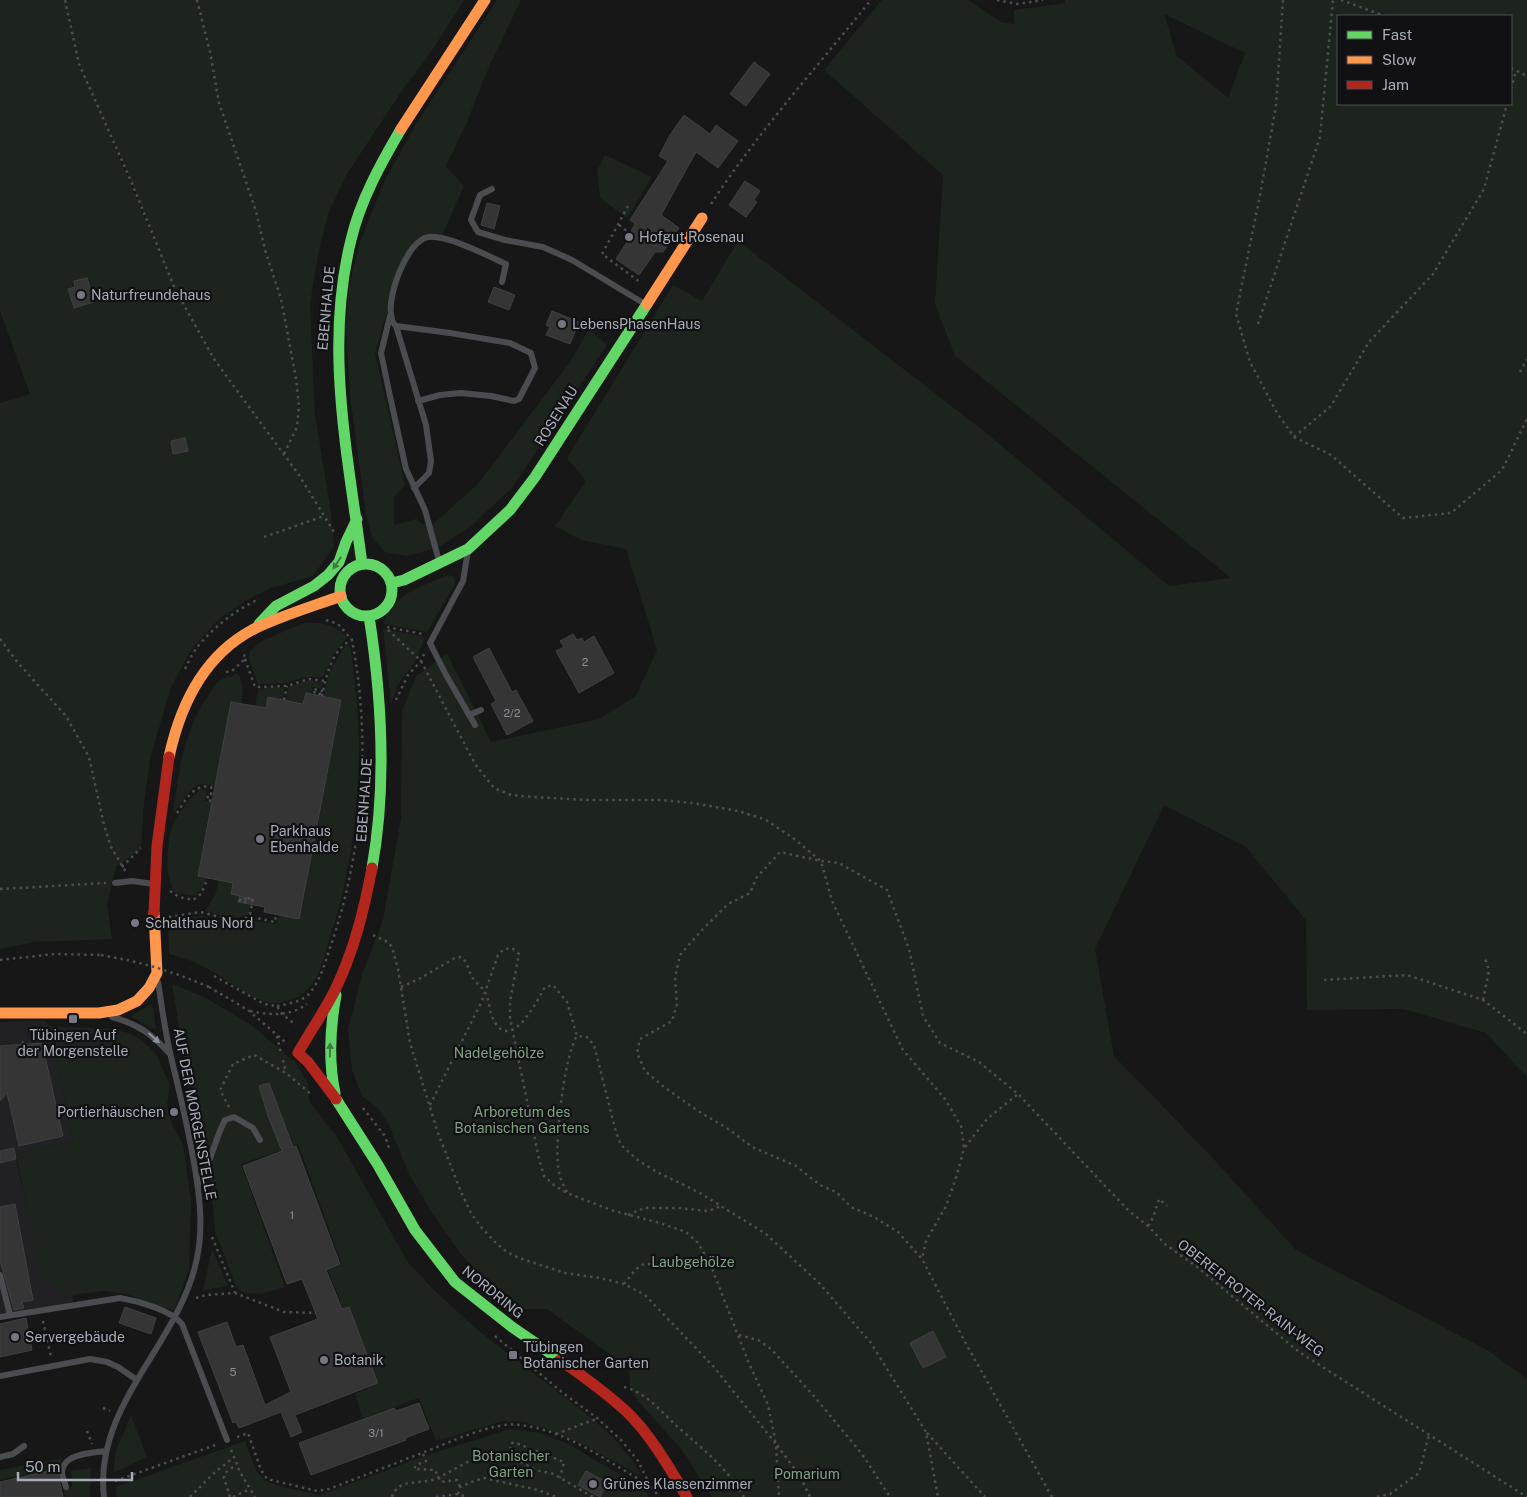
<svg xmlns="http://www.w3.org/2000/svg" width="1527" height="1497" font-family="'Public Sans',sans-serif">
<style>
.built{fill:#212123}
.green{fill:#1d241e;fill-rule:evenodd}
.building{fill:#353536;stroke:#3f4043}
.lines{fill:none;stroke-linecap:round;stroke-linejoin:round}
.path{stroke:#4d4e52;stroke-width:2.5;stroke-dasharray:2.5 4;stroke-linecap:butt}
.lane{stroke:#4b4c50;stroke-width:6}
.fast{stroke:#63d668;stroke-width:11}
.slow{stroke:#ff974d;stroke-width:11}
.jam{stroke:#b3261e;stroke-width:11}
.path-bridge{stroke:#4d4e52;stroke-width:2.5;stroke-dasharray:2.5 4;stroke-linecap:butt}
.oneway{fill:#3e7d42}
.oneway2{fill:#8c9099}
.poi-dot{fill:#757880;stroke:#111113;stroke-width:2}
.labels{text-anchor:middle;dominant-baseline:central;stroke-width:4.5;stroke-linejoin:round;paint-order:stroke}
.number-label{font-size:11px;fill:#8b8f98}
.poi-label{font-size:14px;fill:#a8adb8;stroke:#111113;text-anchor:start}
.street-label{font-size:14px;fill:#a8adb8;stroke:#111113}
.park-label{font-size:14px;fill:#7fa381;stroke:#111113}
</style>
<rect width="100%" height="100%" fill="#171717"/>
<!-- built -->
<path class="built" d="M25 1021H45L50 1026 73 1141 16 1154V1159L41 1272 58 1290 72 1295 74 1305 0 1317V1022Z"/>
<!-- green -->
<path class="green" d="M0 0H464L431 52 401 92 347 174 329 211 319 249 310 303 315 415 331 512 334 546 313 576 271 588 245 601 220 618 192 648 171 687 151 755 144 803 141 849 116 867 107 904 112 939 34 942 0 949V403L30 394 0 311ZM95 100 131 181 161 256Z
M497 0H521L486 73 467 122 446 166 464 186 441 238 419 240 396 281 375 353 405 485 394 497V525L416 519 423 524 432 525 478 484 570 362 589 329 607 345 512 488 471 526 442 545 429 550 407 556 385 552 372 537 366 514 350 396 346 329 349 286 360 242 385 180 416 124Z
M882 0H968L1001 22 1014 24V10L1065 3V0H1527V1077L1486 1033 1404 1009 1307 1010 1306 920 1246 847 1164 805 1095 949 1114 1056 1209 1154 1296 1250 1489 1351 1527 1379V1497H712L682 1450 638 1401 630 1388 629 1368 547 1309H522L482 1278 460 1253 433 1214 409 1174 389 1125 379 1109 362 1096 352 1070 348 1030 362 975 383 920 401 818 402 711 416 676 447 654 491 742 599 719 636 696 657 650 626 549 581 540 555 526 586 481 567 458 673 285 702 301 738 241 985 432 1169 586 1231 578 955 356 935 304 943 175 824 70ZM1164 14 1245 53 1228 98 1177 56ZM1338 16H1511V104H1338Z
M605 155 652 177 627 218 600 198 597 170Z
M449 575 453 577 455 581V584L427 632 384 624C388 596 425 585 449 575Z
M303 623C321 622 334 624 347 637L335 652 323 677H307L286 683 258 684 249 659 250 651 262 641Z
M383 629 425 637 415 662 398 684 391 704Z
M347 645 351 648C353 672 357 696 358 720 362 794 352 873 328 944 324 957 321 971 313 983 306 994 292 1001 278 1003 254 1005 229 979 208 969 195 962 182 957 169 954L168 924 170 921 176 918 202 916 236 923 255 921 276 924 279 915 299 919 341 700 324 696 329 672 344 647Z
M236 673C245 680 243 692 241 704L231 702 215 786C211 786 206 784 202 784 189 786 180 805 173 814 179 770 183 732 209 694 215 685 220 676 232 677Z
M309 680 323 683 321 689 312 687 311 694 306 693 303 704 286 700 289 687Z
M273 687 284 688 282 700 269 697 266 708 255 706 257 694 259 689Z
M201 789 207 791 205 801 212 802 198 876 206 878 203 887 195 896 175 893C172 888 170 883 169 878 166 868 168 836 172 827 178 814 190 797 201 789Z
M219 880 233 883 231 894 240 896 239 902 249 904V914L236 919 205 911 215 895Z
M172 984 204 997 250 1024 295 1062 308 1083 309 1101 337 1137 409 1264 438 1294 479 1331 590 1417 612 1436 634 1462 641 1476 586 1446 547 1429 524 1422 503 1421 436 1441 419 1398 363 1418 355 1394 379 1383 349 1306 343 1308 328 1270 342 1264 298 1144 241 1164 285 1287C270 1291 250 1299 237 1288L215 1231 210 1174 204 1139 183 1051Z
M149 1006 153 1007 156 1029C148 1029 140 1020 132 1018V1015Z
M50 1026 114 1029 128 1033 140 1039 150 1048 158 1058 170 1085 167 1106 172 1125 183 1144 191 1202 189 1269 174 1311 126 1294 104 1291 72 1295 58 1290 47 1279 41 1272 38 1264 16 1154 73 1141Z
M212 1249 228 1286 203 1290Z
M131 1415 147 1457 113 1473 116 1451Z
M510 1429 540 1433 568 1444 641 1487 650 1497H117L116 1487 245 1441 256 1470 265 1481 284 1487 319 1495 339 1488 427 1455Z
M63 1458 59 1466 0 1480V1470Z
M91 1468 90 1497H65L64 1491 72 1486 71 1471Z"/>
<!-- building -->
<path class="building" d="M754 62 770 74 746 106 730 94Z
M684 115 710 134 716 125 738 141 718 168 696 152 661 215 679 228 663 252H655L639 275 616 259 633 233 631 231 635 224 630 220 668 161 659 156 670 135Z
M745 181 760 191 754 200 757 202 746 217 729 205Z
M487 203 500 206 494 229 481 225Z
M87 278 94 302 74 308 68 289 75 287 74 281Z
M494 287 515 295 509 310 488 302Z
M552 311 579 322 570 344 546 335 550 327 546 325Z
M185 438 188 451 173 454 171 441Z
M573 634 577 640 582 638 584 642 594 636 614 673 579 693 556 651 564 647 560 641Z
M489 648 512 692 516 690 533 721 507 735 491 704 496 701 473 657Z
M306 693 341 700 299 919 264 912 265 907 238 902 240 896 231 894 233 883 198 876 231 702 266 708 268 697 303 704Z
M42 1043 63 1136 19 1146 7 1093 0 1101V1046Z
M269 1083 293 1147 296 1146 340 1264 326 1270 342 1309 349 1307 378 1383 295 1415 302 1432 291 1437 281 1412 239 1428 236 1422 233 1423 198 1332 227 1322 236 1347 243 1345 265 1405 291 1392 270 1337 318 1319 302 1279 287 1284 243 1166 282 1151 268 1116 259 1086Z
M14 1148 16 1159 0 1163V1151Z
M15 1204 33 1300 22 1302 24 1308 14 1310 0 1260V1207Z
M125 1307 156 1318 151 1334 119 1323Z
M26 1318 32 1350 0 1357V1324Z
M933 1331 946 1357 923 1368 910 1343Z
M419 1403 429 1429 405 1438 406 1440 311 1475 299 1443 394 1408 396 1411Z
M57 1469 63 1497H0V1482Z
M586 1471 608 1483 600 1497 578 1485Z"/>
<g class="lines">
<!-- path -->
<path class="path" d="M65 0 79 64 131 181 175 289 214 359 299 475 334 532
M197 0 210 52 219 103 256 211 265 250 281 299 296 378 299 406 297 427 284 454
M997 0 1017 4 1043 0
M1283 0 1276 106 1260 195 1236 314 1250 362 1277 413 1294 437 1331 455 1403 518 1451 513 1502 470 1527 419
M1341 0 1385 16
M1511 68 1527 76
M1511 89 1516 71
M711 204C758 132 817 67 871 0
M628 206 602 254 641 283
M619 225 632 235
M1258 324 1320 137 1333 0
M1520 372 1527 359
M1294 437 1331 406 1369 342 1433 274 1484 189 1507 104
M264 537 324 516
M326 620 338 624 352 640 356 639
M387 627 423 634
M388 630 421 661 475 764 494 788 511 795 532 797 590 800H660L693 803 738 811 766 820 793 838 821 861 832 901 903 1050 945 1099 961 1126 964 1148 956 1178 946 1206 926 1241 922 1259
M0 639 18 663 66 716 89 757 104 825 111 847 126 872
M245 659 255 687 287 686 309 679 325 681
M185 669C189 661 193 652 199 645 215 626 237 609 259 599
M226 672 232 671 245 659 244 654
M319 695 320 693 313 692 314 689 323 691
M284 700 287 686
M396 700 408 675 421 661 424 654
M177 813C185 801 194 783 211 787 212 792 211 796 210 801L207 800 209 793 214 794
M122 867 141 848
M0 889 106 883
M170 891 179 897 193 900 201 894 208 878
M249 897 248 902 240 901 241 898C245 898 249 899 253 900
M169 917 201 912 235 921 256 918 275 922 276 914
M245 919 250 914 253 899
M373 935 388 942 392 947 398 969 410 1043 438 1133 461 1192 471 1213 481 1227 496 1243 507 1252 519 1258 565 1273 600 1278 624 1284 645 1295 713 1366 776 1444 779 1497
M0 960 55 954 101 955
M214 976 264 1004 277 1006 282 1014 296 1025
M1324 980 1407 975 1483 1000 1527 1034
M209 987 248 1010 285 1042
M401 987 419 979 455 958 461 957C468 962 468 970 472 977 475 982 481 986 485 992 490 1001 489 1015 496 1024 514 1049 538 999 545 987L553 985 567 1002 577 1036
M1483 1000 1489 971 1485 958
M277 1006C288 1004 301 1002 309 994 321 980 326 959 332 942 364 847 371 739 352 640 332 648 326 677 322 696
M250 1011C270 1015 289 1017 307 1004
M277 1036 281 1053
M23 1044V1042L26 1041
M283 1060 286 1073
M430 1105 482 1001 498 955 504 949 512 948 519 954 510 1001V1018L539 1159 544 1176 555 1186 567 1193 611 1210 660 1223 686 1232 698 1243 711 1266 748 1361 768 1405 776 1444 800 1476 810 1497
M229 1107 220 1090 233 1064 254 1055 286 1073 312 1095
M363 1108 385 1136 390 1151
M965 1147 987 1119 1018 1094
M567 1192C562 1183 559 1176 558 1166 555 1141 564 1056 577 1036L587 1037 594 1045 616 1132 621 1145 639 1161 657 1172 700 1193 766 1234 819 1283 871 1343 926 1432 938 1497
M628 1215 644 1208H678L708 1211 721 1206
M1148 1226 1153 1218 1159 1199 1167 1206
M212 1237 235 1293
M624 1284 636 1269 644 1264 711 1266
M196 1298 206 1295 235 1293 284 1312 316 1313
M43 1321 51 1357
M739 1335 758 1340 771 1349 813 1395 862 1454 890 1497
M495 1336 563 1393 597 1418 621 1440 638 1461 650 1485
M624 1387C646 1392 662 1413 679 1428 705 1451 726 1467 744 1497
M103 1408 110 1411
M87 1431 92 1444
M927 1433 985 1497
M556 1434 596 1419
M237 1437 248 1433 261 1470 267 1479 317 1491 329 1489C360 1477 391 1465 422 1453 449 1443 493 1421 520 1425 568 1430 610 1464 651 1486L659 1497
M231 1450 240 1472 255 1497
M423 1454 426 1461 416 1465 414 1469 435 1470 441 1482 457 1480 460 1487
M511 1456 510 1445 512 1443H516L564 1462 560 1478
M115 1481 218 1444
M458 1494 460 1487 474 1481 484 1478 538 1490 556 1497
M190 1497 215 1472 233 1458
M230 1497 224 1478 225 1473 237 1464
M233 1497 250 1489
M392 1497C398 1479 417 1484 432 1480 451 1473 468 1459 488 1454 507 1449 519 1462 534 1469 540 1472 547 1472 553 1474 567 1481 580 1490 593 1497
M436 1497 458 1494 467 1497
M1052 1497 965 1342 922 1259 898 1232 874 1217 851 1207 836 1192 820 1185 796 1166 752 1147 730 1130 698 1111 664 1087 645 1071 637 1053 640 1039 672 1021 677 1004 675 978 680 955 701 931 728 904 750 893 757 877 780 852 821 861 839 863 887 890 909 949 923 1016 940 1043 979 1062 1018 1094 1129 1211 1148 1226 1166 1245 1196 1266 1299 1352 1527 1497
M1377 1497 1390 1494 1419 1473 1429 1435"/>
<!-- lane -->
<path class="lane" d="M492 189 480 195 471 220 478 232 505 240 543 247 572 260 645 304
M390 316 381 353 390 396 406 469 425 510 439 561
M396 326 450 333 510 343 531 353 535 368 519 399 514 401 491 396 461 393 440 395 418 401
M414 488 429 473 431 461 426 425 396 326C395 325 392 321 392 319 385 300 407 239 429 237 448 235 488 256 506 264L502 282
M468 551 463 581 430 643 446 675 475 725
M469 715 481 710
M115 883 132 881 154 884
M112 1017C138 1024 152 1034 170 1054
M198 1184C211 1164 214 1141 225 1120L234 1117 253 1128 260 1140
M0 1275 10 1315
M0 1317 120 1298C138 1301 171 1310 182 1324L227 1440
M0 1376 90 1359 107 1362 118 1367 137 1380
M0 1457 13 1454 24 1446
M66 1487C65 1483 62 1477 62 1472 63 1453 93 1453 106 1451
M104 1497C93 1405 180 1344 197 1258 204 1224 199 1191 193 1157 187 1123 179 1090 171 1057 165 1032 162 1007 158 982"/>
<!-- fast -->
<path class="fast" d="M362 564C348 455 324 348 351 240 360 201 381 163 401 129
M340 590a26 26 0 1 1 52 0a26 26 0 1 1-52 0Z
M392 583 404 580 468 549 510 510 535 477 647 304
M369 616C382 699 387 785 372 868
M259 624 276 606 314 586 328 575 339 562 346 542 357 519
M335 1093C328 1060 330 1028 336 995
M336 1099 378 1165 415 1230 455 1282 512 1327 560 1360"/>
<!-- slow -->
<path class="slow" d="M401 129 485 0
M647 304 702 218
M169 757C180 706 204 656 252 630 280 616 311 607 341 596
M0 1013H99L118 1010 137 1001 149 988 157 973 154 913"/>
<!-- jam -->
<path class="jam" d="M154 913 157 846 169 757
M336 1099 308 1062 298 1053C310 1032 324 1012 335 990 354 951 364 910 372 868
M560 1360C583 1376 606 1393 627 1412 650 1434 670 1469 687 1497"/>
<!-- path-bridge -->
<path class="path-bridge" d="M101 955C141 962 172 971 209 987"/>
</g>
<!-- one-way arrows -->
<defs><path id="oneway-solid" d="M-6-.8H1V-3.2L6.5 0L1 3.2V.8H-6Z" transform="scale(1.25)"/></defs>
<g class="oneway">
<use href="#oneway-solid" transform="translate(337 563) rotate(123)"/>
<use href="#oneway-solid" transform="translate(330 1050) rotate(-89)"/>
</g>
<use class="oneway2" href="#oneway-solid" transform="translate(154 1038) rotate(42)"/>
<!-- markers -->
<g class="poi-dot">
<circle cx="629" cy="237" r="5"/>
<circle cx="81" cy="295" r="5"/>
<circle cx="562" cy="324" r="5"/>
<circle cx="260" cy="839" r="5"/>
<circle cx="135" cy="923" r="5"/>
<rect x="68" y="1014" width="10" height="10" rx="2.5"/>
<circle cx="174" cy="1112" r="5"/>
<circle cx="15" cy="1337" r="5"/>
<rect x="508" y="1350" width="10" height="10" rx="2.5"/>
<circle cx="324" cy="1360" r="5"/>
<circle cx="593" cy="1484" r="5"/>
</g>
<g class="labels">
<!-- number labels -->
<g class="number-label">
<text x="585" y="662">2</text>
<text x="512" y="713">2/2</text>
<text x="292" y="1215">1</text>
<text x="233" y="1372">5</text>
<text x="376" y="1433">3/1</text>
</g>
<!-- poi labels -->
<g class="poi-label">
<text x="639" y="237">Hofgut Rosenau</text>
<text x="91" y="295">Naturfreundehaus</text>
<text x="572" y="324">LebensPhasenHaus</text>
<text x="270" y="831">Parkhaus<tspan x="270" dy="16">Ebenhalde</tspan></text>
<text x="145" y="923">Schalthaus Nord</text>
<text x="73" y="1035" text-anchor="middle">Tübingen Auf<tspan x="73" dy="16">der Morgenstelle</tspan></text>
<text x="164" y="1112" text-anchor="end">Portierhäuschen</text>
<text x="25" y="1337">Servergebäude</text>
<text x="523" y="1347">Tübingen<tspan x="523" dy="16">Botanischer Garten</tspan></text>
<text x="334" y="1360">Botanik</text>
<text x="603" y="1484">Grünes Klassenzimmer</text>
</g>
<!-- street labels -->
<g class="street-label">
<text transform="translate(326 308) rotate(-85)">EBENHALDE</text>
<text transform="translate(556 416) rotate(-58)">ROSENAU</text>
<text transform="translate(364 800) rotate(-86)">EBENHALDE</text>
<text transform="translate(195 1114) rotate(79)">AUF DER MORGENSTELLE</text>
<text transform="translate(493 1292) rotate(39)">NORDRING</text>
<text transform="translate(1251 1298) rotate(38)">OBERER ROTER-RAIN-WEG</text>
</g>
<!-- park labels -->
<g class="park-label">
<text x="499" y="1053">Nadelgehölze</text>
<text x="522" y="1112">Arboretum des<tspan x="522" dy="16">Botanischen Gartens</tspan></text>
<text x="693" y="1262">Laubgehölze</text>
<text x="511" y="1456">Botanischer<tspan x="511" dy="16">Garten</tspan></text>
<text x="807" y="1474">Pomarium</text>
</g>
</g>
<!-- legend -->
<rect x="1337" y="15" width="175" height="90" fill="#111113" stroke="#4d4f55"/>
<rect x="1347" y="31" width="25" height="8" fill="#63d668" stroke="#4d4f55"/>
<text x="1382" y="40" font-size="15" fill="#a8adb8">Fast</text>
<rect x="1347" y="56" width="25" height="8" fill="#ff974d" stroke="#4d4f55"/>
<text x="1382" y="65" font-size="15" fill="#a8adb8">Slow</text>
<rect x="1347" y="81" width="25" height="8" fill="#b3261e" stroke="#4d4f55"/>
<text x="1382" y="90" font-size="15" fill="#a8adb8">Jam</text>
<!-- scale -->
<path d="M18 1472v8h114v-8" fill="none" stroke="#a8adb8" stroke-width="2.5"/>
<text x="25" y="1472" font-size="15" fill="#a8adb8" stroke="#111113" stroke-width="4" paint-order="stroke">50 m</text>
</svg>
